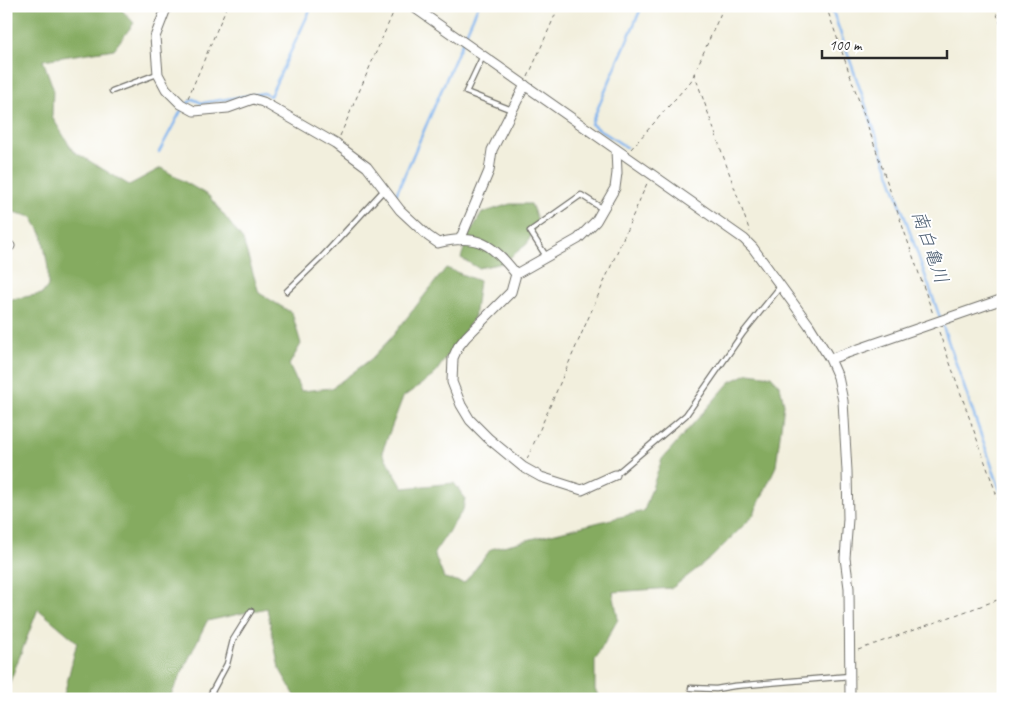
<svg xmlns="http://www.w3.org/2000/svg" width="1009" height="705" font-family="Caveat,'Klee One',sans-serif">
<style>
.forest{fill:#85ab60;stroke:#586b46}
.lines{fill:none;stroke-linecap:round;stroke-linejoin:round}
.stream{stroke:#80b4ee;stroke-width:2.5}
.service-casing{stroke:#717069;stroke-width:7}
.minor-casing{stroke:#717069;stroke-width:11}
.path{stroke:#717069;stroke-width:1;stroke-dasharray:4 4;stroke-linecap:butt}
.service{stroke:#fff;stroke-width:4.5}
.minor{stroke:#fff;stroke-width:9}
.labels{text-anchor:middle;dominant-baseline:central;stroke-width:4;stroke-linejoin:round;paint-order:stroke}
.water-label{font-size:19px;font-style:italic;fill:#495b6f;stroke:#fff}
</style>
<rect width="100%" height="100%" fill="#fff"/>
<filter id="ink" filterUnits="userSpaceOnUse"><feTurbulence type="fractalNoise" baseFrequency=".02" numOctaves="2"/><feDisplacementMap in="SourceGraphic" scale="10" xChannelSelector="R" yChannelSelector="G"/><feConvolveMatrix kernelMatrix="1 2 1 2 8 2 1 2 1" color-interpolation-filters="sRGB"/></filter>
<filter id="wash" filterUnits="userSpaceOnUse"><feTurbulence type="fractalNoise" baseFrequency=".0096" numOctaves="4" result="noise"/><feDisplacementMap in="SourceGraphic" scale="20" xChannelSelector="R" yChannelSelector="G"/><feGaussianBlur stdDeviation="1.12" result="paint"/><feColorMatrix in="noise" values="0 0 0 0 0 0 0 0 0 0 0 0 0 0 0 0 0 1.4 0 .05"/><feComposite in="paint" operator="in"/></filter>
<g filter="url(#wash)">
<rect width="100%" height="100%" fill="#f2efdd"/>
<!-- forest -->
<path class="forest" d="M6 6H118L134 23 114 49 43 60 53 88 52 117 73 151 129 185 161 168 209 196 243 240 259 293 292 313 301 344 289 365 301 391 332 388 371 359 391 338 446 268 479 281 474 318 433 376 403 397 382 452 403 488 454 483 465 498 463 510 434 553 444 578 464 583 491 549 644 511 662 459 730 382 749 373 771 376 780 386 784 404 776 466 753 516 711 558 672 588 613 592 618 619 595 660V690L601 699H297L279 668 267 608 207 621 169 699H63L77 642 38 609 6 692V300L42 294 48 286V268L42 234 32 217 6 210Z
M510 204H531L538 221 527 244 503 263 478 268 461 258 468 236 482 213Z"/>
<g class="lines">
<!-- stream -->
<path class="stream" d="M831 6 1003 498
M187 104 193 99 202 103 264 93 270 96 312 6
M626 147 591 124 642 6
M159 152 183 107
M395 197 478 6"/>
</g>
</g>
<g filter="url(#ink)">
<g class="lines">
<!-- service casing -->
<g class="service-casing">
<path id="service" d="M483 56 466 92 512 110
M112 91 157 74
M546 256 530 231 581 195 603 209
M287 291 321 258 384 190
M615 475 686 415 743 333 780 287
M691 688 716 689 734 686 850 676
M208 699 227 664 233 640 251 611"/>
</g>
<!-- minor casing -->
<g class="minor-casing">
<path id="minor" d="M167 6 155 37 158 74 166 89 181 104 194 111 228 108 253 99 263 102 336 144 367 167 400 210 428 236 438 243C478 233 492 244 516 274
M412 6 744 239 753 248 809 325 830 359 838 377 843 401 847 471 848 519 845 558 849 588 850 699
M460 240 489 171 492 150 525 85
M6 245 10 246
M830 359 1003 299
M615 475 582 490 541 477 523 467 488 438 470 420 461 405 452 382 453 358 458 347 466 337 511 292 516 274 578 239 596 221 615 188 617 173 616 149"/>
</g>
<!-- path -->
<path class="path" d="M826 6 933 314
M994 6 1003 31
M694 73 750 232
M528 77 559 6
M188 98 227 6
M340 136 396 6
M631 149 691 81 724 6
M939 332 1003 513
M527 459 648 181
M858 650 1003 598"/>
<!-- service -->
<use href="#service" class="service"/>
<!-- minor -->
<use href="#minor" class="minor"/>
</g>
</g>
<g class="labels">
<!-- water labels -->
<g class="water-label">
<text transform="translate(930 247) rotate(71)">南白亀川</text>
</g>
</g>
<!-- margin -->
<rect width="1009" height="705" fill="none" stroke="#fff" stroke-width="25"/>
<!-- scale -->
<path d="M822 50v8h125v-8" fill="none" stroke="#2b2b2b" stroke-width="2.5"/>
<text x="829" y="50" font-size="15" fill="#2b2b2b" stroke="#ffffff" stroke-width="4" paint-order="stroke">100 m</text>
</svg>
